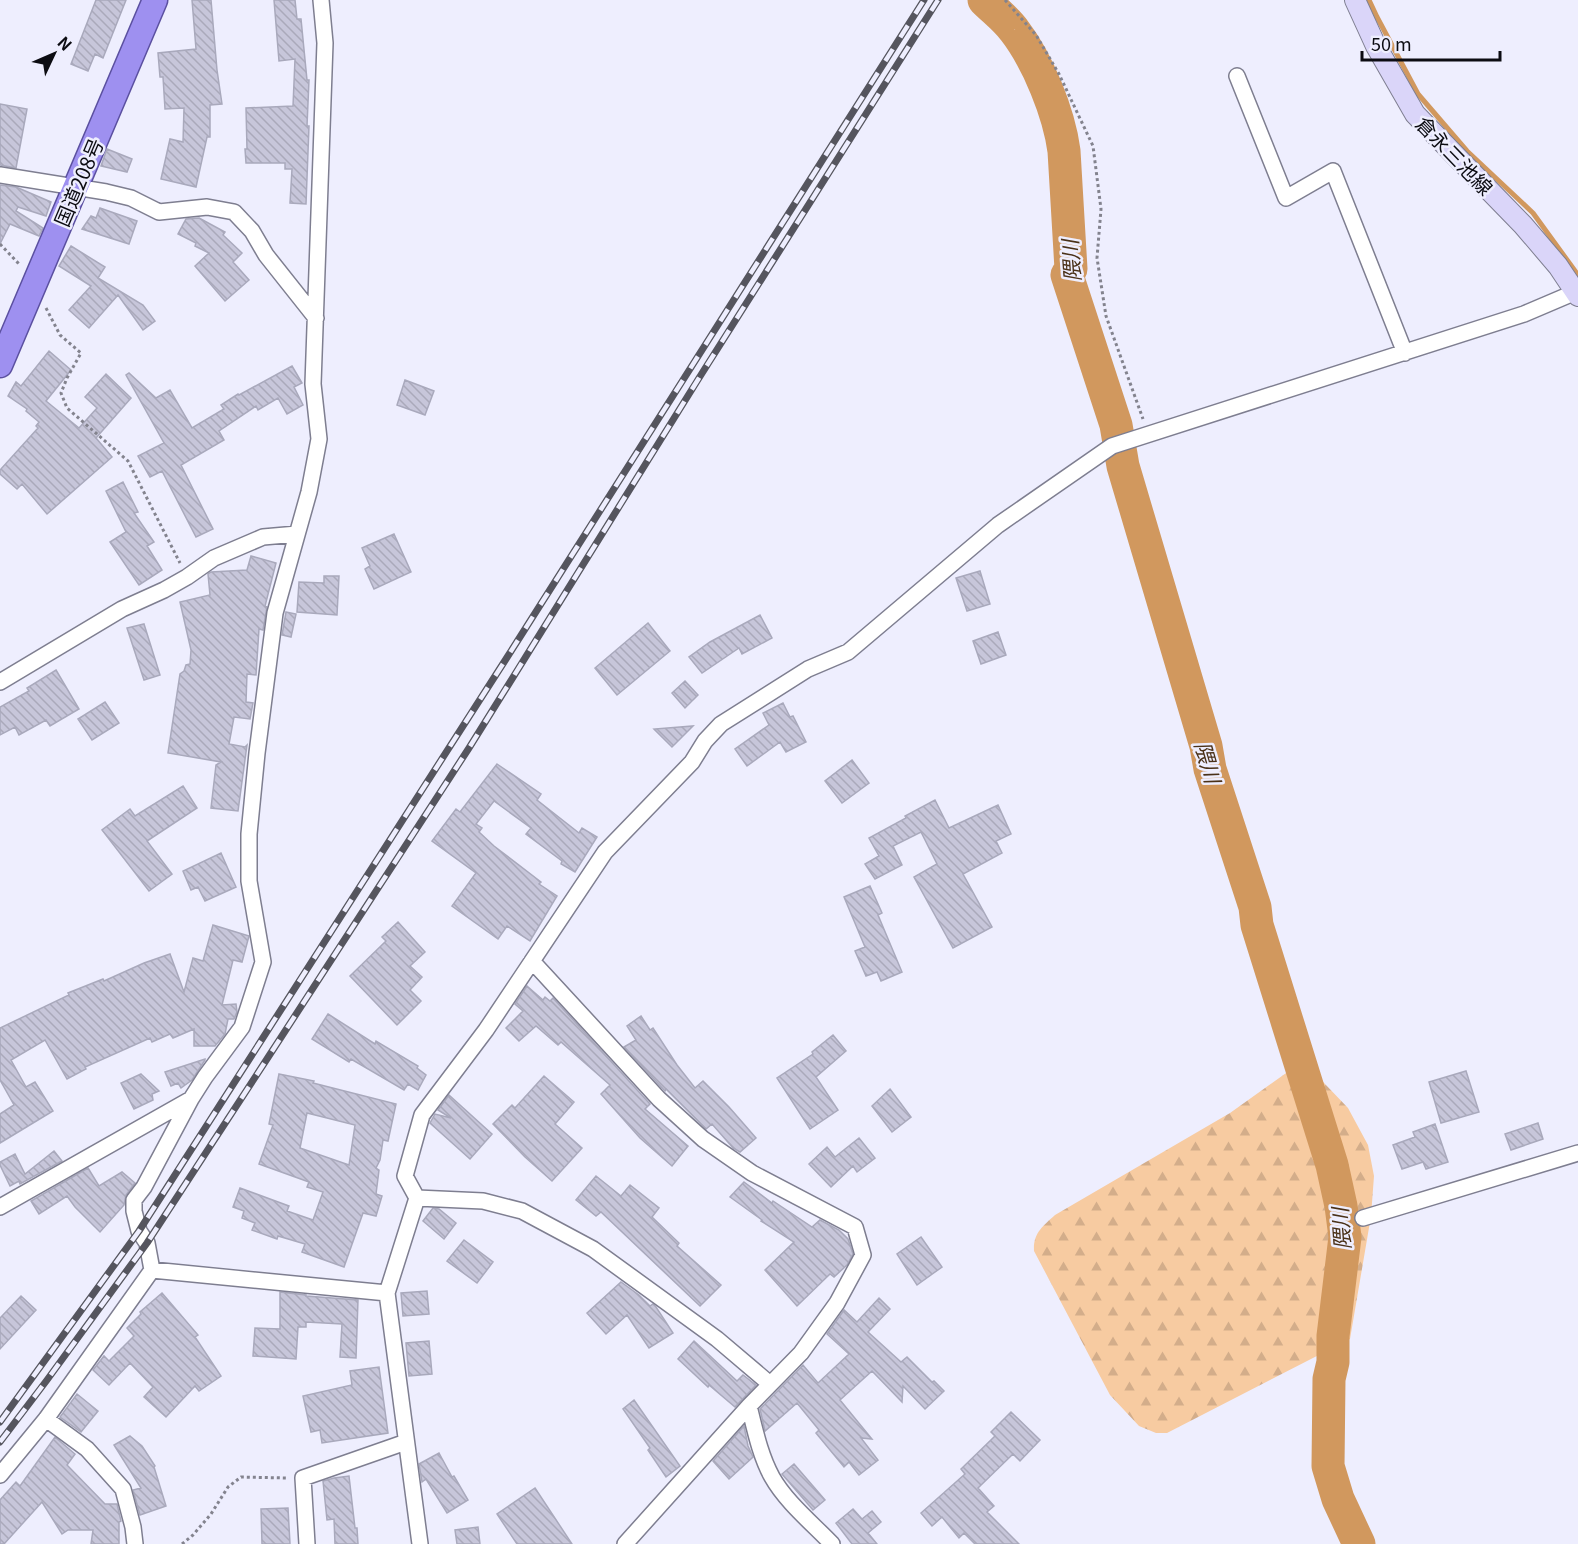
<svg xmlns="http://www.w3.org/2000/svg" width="1578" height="1544" font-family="Georgia,'Noto Sans JP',serif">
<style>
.forest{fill:url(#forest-firs)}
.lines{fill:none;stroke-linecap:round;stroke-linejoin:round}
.stream{stroke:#d1985e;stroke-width:5}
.river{stroke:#d1985e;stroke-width:33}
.building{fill:url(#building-back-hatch);stroke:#a9a9bc;stroke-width:1.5;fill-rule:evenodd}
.minor-casing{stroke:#7e7e90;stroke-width:18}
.secondary-casing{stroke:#7e7e90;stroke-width:22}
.trunk-casing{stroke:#5b50a0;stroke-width:27}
.path{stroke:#83838e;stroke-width:3;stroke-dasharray:3 3;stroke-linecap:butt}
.minor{stroke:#fff;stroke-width:15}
.secondary{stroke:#dad5f9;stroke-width:20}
.trunk{stroke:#9e90f0;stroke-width:24}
.rail-casing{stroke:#55555e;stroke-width:7}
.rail{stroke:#eeeefe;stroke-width:4.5;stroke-dasharray:14;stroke-linecap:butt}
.labels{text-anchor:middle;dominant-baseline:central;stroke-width:5;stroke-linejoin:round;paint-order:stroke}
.street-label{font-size:20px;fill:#0c0c12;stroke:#eeeefe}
.water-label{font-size:21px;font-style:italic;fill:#4a3118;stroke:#eeeefe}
</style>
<defs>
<pattern id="forest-firs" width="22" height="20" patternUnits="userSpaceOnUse" patternTransform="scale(1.5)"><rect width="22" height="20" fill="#f7cba1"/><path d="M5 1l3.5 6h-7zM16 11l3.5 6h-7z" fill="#d3ad8a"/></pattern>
<pattern id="building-back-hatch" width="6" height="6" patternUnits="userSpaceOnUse" patternTransform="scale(1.5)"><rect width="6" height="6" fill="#c7c6da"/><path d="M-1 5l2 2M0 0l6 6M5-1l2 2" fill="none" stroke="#aaa9ba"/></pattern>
</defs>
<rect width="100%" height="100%" fill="#eeeefe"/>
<!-- forest -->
<path class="forest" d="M1303 1061 1348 1108 1368 1145 1374 1176 1371 1216 1350 1339 1167 1433H1156L1139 1426 1110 1395 1034 1251C1033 1233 1043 1226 1055 1215L1230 1113Z"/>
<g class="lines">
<!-- stream -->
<path class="stream" d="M1369 0 1377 17 1418 94 1467 151 1533 213 1578 275"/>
<!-- river -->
<path class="river" d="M984 0C994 10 1006 19 1014 30 1038 61 1059 113 1064 151L1071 269 1067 275 1116 425 1123 466 1206 746 1210 769 1255 907 1257 925 1332 1165 1341 1206 1345 1237 1333 1336V1362L1329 1379 1328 1466 1338 1499 1359 1544"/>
</g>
<!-- building -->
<path class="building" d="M96 0H126L103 58 95 54 88 71 71 64Z
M192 0H211L217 70 222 104 210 105V137H207L196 187 161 179 170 139 183 142 184 108 165 109 163 77H160L158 53 196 49Z
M274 0H295L297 19H301L307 80H309L307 126H309L306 204 290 203 292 169H285V163H246L245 149H247L246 108 293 106 295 59 279 61Z
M0 104 27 109 16 168 0 165Z
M107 149 132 159 127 172 101 166Z
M0 185 16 187 51 202 46 216 18 207 16 211 43 228 39 236 10 224 0 244Z
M100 208 137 221 129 244 82 229 91 216 96 218Z
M199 218 225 232 223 235 242 253 233 262 249 280 225 301 195 266 209 253 195 246 196 243 178 234 186 219Z
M71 246 105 267 98 278 143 305 155 321 143 330 118 295 89 328 69 310 91 286 59 266Z
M49 351 71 370 46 401 79 428 97 408 85 397 106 374 131 398 96 438 112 457 47 514 22 484 17 489 0 474V470L38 428 36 426 39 422 26 411 27 409 8 396 16 382 21 386Z
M292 366 302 383 294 387 303 405 287 414 278 398 258 410 256 406 219 431 224 440 181 465 213 529 196 537 162 471 150 477 138 456 164 443 126 375 129 373 156 398 170 390 192 428 224 409 221 405 238 394 239 395Z
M405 380 434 391 425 415 397 405Z
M123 482 138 512 134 513 154 542 147 546 162 570 139 585 110 542 126 532 106 491Z
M394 534 411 572 374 589 365 569 370 566 362 548Z
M251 556 276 563 265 606 267 607 263 630 259 629 256 675 247 674 246 702 253 703 250 719 234 717 229 744 245 747 247 745 238 811 211 808 216 765 221 762 168 753 180 674 184 671 186 665 190 664 191 650 180 602 210 595 208 574 211 572 247 570Z
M980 571 990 604 967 611 956 578Z
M324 576H339L337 615 297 612 299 582 324 583Z
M286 612 296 614 291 637 282 635Z
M760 615 772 638 742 654 739 648 702 673 689 657 710 642Z
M648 623 670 651 617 695 595 668Z
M144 624 160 675 144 680 127 628Z
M998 632 1006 655 981 664 973 641Z
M56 670 79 709 50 726 46 720 19 735 15 727 0 735V707L29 691 27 688Z
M685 681 698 695 685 708 672 693Z
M105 702 119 723 92 740 78 719Z
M783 703 790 717 793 716 806 742 786 752 780 742 747 766 735 749 769 725 763 713Z
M693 726 672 747 654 729Z
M852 760 869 783 842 803 825 781Z
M497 764 541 794 537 800 579 833 582 828 597 837 575 872 561 864 562 861 526 834 531 828 494 801 476 824 482 828 479 832 494 846 541 882 539 884 557 896 530 941 507 926 498 939 452 906 476 873 432 841 456 809 460 812Z
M183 786 197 808 147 841 172 874 149 891 102 830 130 809 135 816Z
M935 800 949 828 998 805 1011 834 996 841 1002 853 963 874 992 927 953 948 914 877 937 864 921 832 893 846 902 865 875 879 865 864 879 856 869 838 906 818 905 816Z
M221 853 236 887 205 901 198 887 191 890 183 871Z
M870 886 882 913 878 915 902 972 881 981 877 972 866 976 855 951 865 947 844 897Z
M398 922 425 952 410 966 422 977 410 990 421 1001 397 1025 350 976 386 941 382 937Z
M213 925 249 936 242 962 233 960 222 1005 236 1004 237 1012 234 1019H228L225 1034 215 1046H194V1029L173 1038 170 1034 152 1042 150 1038 85 1067 86 1069 67 1079 45 1040 11 1060 26 1087 35 1082 53 1111 0 1143V1114L14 1105 0 1080V1028L69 995 68 993 103 979 104 981 144 963 170 954 184 992 193 958 203 961Z
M527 986 543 1000 545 997 550 1001 553 998 650 1104 645 1109 688 1146 672 1166 640 1138 601 1094 610 1085 561 1042 558 1045 536 1026 519 1041 506 1028 523 1011 515 1004Z
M328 1014 375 1044 376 1041 418 1066 417 1068 426 1075 418 1090 408 1084 404 1090 351 1059 349 1062 312 1039Z
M641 1016 650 1030 653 1028 677 1065 695 1088 703 1081 729 1107 756 1138 740 1152 733 1148 712 1124 706 1129 666 1089 665 1091 624 1047 636 1040 627 1026Z
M833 1035 846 1051 816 1077 838 1110 810 1129 777 1078 813 1054 812 1052Z
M205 1059V1060L192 1080 181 1088 178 1083 171 1086 165 1072Z
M1466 1071 1479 1112 1441 1123 1429 1082Z
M141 1074 159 1091 152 1094 153 1100 134 1109 121 1083Z
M279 1074 314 1081 313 1083 396 1104 388 1141 383 1140 380 1160 376 1168 379 1170 376 1194 382 1196 376 1216 363 1213 344 1267 302 1252 305 1244 278 1236 277 1239 252 1230 255 1223 242 1218 244 1211 233 1207 240 1188 289 1206 287 1211 313 1220 323 1192 307 1187 309 1182 259 1164 273 1125 269 1124ZM307 1113 355 1125 349 1165 300 1148Z
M544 1076 574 1102 555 1124 582 1148 552 1181 525 1157 493 1124 512 1105 515 1108Z
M890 1089 911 1117 892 1132 872 1106Z
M449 1095 492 1134 470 1159 430 1123 435 1114 451 1118 438 1110Z
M1538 1123 1543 1139 1511 1150 1505 1134Z
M1435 1124 1448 1162 1426 1169 1423 1162 1402 1169 1393 1145 1415 1137 1413 1132Z
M859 1138 875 1158 857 1172 853 1166 831 1187 809 1164 827 1147 835 1157Z
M54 1151 62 1161 20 1184 19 1181 10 1186 0 1165V1162L15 1154 25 1174Z
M88 1168 99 1186 122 1172 135 1183 126 1195 124 1205 100 1232 75 1207 67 1196 39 1214 31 1201Z
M596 1176 621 1196 630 1185 659 1208 652 1217 679 1243 677 1246 721 1285 700 1306 601 1212 596 1216 576 1200Z
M744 1182 772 1203 773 1201 812 1227 820 1220 839 1230 848 1239 853 1254 847 1265 834 1277 830 1274 797 1306 765 1270 794 1242 761 1221 762 1220 730 1197Z
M433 1208 439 1209 456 1223 444 1239 423 1221Z
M921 1237 942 1267 917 1285 897 1254Z
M464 1240 493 1262 477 1283 447 1261Z
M621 1282 639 1295 650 1306 653 1304 656 1307 673 1333 649 1348 627 1315 606 1334 587 1313Z
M427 1291 429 1314 403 1316 401 1293Z
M280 1292 306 1295V1296L358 1300 356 1358 340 1357 342 1324 306 1322V1327H298L296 1359 253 1356 255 1328 280 1329Z
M162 1293 198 1335 195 1337 221 1376 199 1391 195 1386 166 1417 144 1397 153 1387 130 1363 109 1385 93 1370 104 1356 109 1361 134 1336 127 1328 141 1314 140 1312Z
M21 1296 36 1310 0 1349V1318Z
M879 1298 890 1309 868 1332 901 1362 907 1357 932 1382 934 1381 944 1391 925 1409 903 1386 902 1402 872 1371 840 1400 872 1439 861 1438 878 1460 859 1475 849 1462 844 1467 816 1433 819 1430 797 1403 765 1431 760 1409 803 1365 818 1383 849 1354 827 1334 844 1310 857 1322Z
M429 1341 432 1374 409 1376 406 1343Z
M694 1341 737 1381 743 1375 756 1385 735 1407 709 1385 708 1387 678 1359Z
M379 1367 388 1433 322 1443 320 1430 311 1432 303 1396 352 1385 350 1371Z
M77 1394 98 1411 81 1432 60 1417Z
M634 1400 680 1466 666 1477 648 1450 650 1448 623 1409Z
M1011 1412 1040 1440 1020 1461 1013 1454 978 1488 994 1506 987 1512 1019 1544H975L964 1533 959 1538 942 1517 932 1526 921 1513 965 1474 961 1469 995 1436 991 1432Z
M744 1426 748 1446 753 1457 729 1479 713 1461Z
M130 1436 142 1446 155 1466 154 1467 166 1506 140 1515 133 1490 141 1488 114 1445Z
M55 1437 75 1454 67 1465 105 1504H117L121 1521 119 1522V1544H91L93 1530H68L62 1534 42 1502 4 1544H0V1500L16 1482 20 1486Z
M439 1453 452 1477 454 1476 468 1500 447 1513 426 1479 422 1482 419 1464Z
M794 1464 825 1500 813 1510 782 1474Z
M349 1476 355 1528H357L358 1544H335L334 1519 327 1520 323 1481 334 1478Z
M535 1488 572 1544H517L497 1514Z
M288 1508 290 1544H262L261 1509Z
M853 1509 862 1519 872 1511 881 1522 868 1533 877 1544H852L836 1523Z
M478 1527 480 1544H457L455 1530Z"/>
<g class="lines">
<!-- minor casing -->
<g class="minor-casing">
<path id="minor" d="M1237 76 1286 198 1333 171 1405 353
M0 175 106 192 131 198 159 212 207 207 234 212 252 231 266 255 316 318
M0 682 122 609 164 590 187 577 214 558 263 537 297 534
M532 961 659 1099 703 1139 752 1173 855 1227 863 1255 837 1303 801 1353 749 1406 625 1544
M417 1198 483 1201 522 1211 593 1249 717 1339 770 1384
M0 1207 191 1099
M1363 1218 1578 1153
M152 1270 387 1293
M749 1406C755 1430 760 1455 772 1477 786 1502 813 1524 832 1544
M46 1419 87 1449 123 1489 133 1527 135 1544
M0 1475 46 1419 152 1270 147 1243 139 1231 134 1211V1200L144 1187 191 1099 205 1077 242 1027 263 962 249 881V834L257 753 275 613 309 492 319 439 313 384 325 43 321 0
M307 1544 303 1478 406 1442
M420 1544 387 1293 417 1198 405 1176 422 1115 486 1030 605 852 692 762 705 741 721 724 808 669 848 652 998 525 1112 446 1524 314 1578 291"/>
</g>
<!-- secondary casing -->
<g class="secondary-casing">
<path id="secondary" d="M1355 0 1376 46 1415 114 1523 225 1558 266 1578 296"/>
</g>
<!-- trunk casing -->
<g class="trunk-casing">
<path id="trunk" d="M0 365 155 0"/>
</g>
<!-- path -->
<path class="path" d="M1005 0 1036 35 1059 74 1093 146 1101 209 1097 258 1106 316 1143 419
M0 244 19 264
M46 308 60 335 81 353 67 378 61 393 67 408 128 461 180 563
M182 1544 193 1535 211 1514 228 1487 241 1477 287 1478"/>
<!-- minor -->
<use href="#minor" class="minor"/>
<!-- secondary -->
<use href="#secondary" class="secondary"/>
<!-- trunk -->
<use href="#trunk" class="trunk"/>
<!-- rail casing -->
<g class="rail-casing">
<path id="rail" d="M0 1422 139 1231 506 659 924 0
M0 1442 47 1380 147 1243 265 1062 469 748 699 378 938 0"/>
</g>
<!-- rail -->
<use href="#rail" class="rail"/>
</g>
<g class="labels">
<!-- street labels -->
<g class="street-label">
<text transform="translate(1455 155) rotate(46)">倉永三池線</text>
<text transform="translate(78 182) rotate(-67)">国道208号</text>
</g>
<!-- water labels -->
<g class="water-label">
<text transform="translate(1070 261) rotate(-94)">隈川</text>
<text transform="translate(1209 762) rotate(74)">隈川</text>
<text transform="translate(1340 1229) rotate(-94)">隈川</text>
</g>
</g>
<!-- north arrow -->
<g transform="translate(54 54) rotate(46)" stroke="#eeeefe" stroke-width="4.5" paint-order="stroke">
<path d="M0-4.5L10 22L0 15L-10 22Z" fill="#0c0c12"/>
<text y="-9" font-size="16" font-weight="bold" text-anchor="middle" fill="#0c0c12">N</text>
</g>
<!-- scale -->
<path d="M1362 51v9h138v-9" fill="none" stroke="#0c0c12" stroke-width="3"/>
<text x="1371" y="51" font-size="18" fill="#0c0c12" stroke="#eeeefe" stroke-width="4.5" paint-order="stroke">50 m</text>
</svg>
